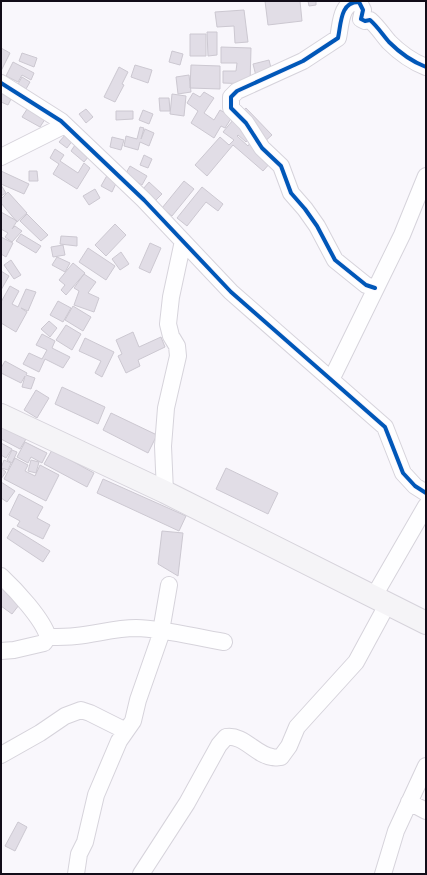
<svg xmlns="http://www.w3.org/2000/svg" width="427" height="875" font-family="'DejaVu Sans',sans-serif">
<style>
.building{fill:#e1dde6;stroke:#ccc8d1}
.lines{fill:none;stroke-linecap:round;stroke-linejoin:round}
.street-casing{stroke:#d6d3db;stroke-width:18}
.secondary-casing{stroke:#d6d3db;stroke-width:24}
.street{stroke:#fefeff;stroke-width:16}
.secondary{stroke:#f5f4f7;stroke-width:22}
.cycleway-casing{stroke:#f8f6fd;stroke-width:6}
.cycleway{stroke:#0057b8;stroke-width:4}
</style>
<rect width="100%" height="100%" fill="#f9f7fc"/>
<!-- building -->
<path class="building" d="M265 1H300L302 21 268 25Z
M308 1H316V5L309 6Z
M244 10 248 42 235 43 234 26 217 27 215 12Z
M207 32H217V55L208 56Z
M190 34H206V56H190Z
M221 47 251 48 250 84 223 83V71H236L237 63H221Z
M1 48 10 53 1 71Z
M172 51 183 54 180 65 169 62Z
M22 53 37 58 34 67 19 61Z
M269 60 272 72 256 76 253 64Z
M13 62 34 73 31 80 22 75 18 82 6 76Z
M135 65 152 70 148 83 131 77Z
M191 65 220 66V89L190 88Z
M119 67 128 72 122 84 124 85 115 102 104 97Z
M189 75 191 92 178 94 176 77Z
M22 77 30 82 26 89 18 84Z
M1 91 12 97 8 105 1 102Z
M204 92 214 98 204 113 214 120 220 110 232 117 225 128 221 126 214 138 191 123 198 111 187 103 193 93 200 97Z
M172 94 186 96 184 116 170 114Z
M159 98H169L170 111H160Z
M29 106 47 116 40 127 22 117Z
M246 108 272 135 263 143 237 116Z
M86 109 93 117 86 123 79 114Z
M143 110 153 114 149 124 139 120Z
M116 111H133V119L116 120Z
M233 120 252 135 246 142 238 135 237 136 248 146 250 143 271 162 263 171 233 145 207 176 195 165 220 137 229 145 234 140 223 132Z
M140 127 144 128 141 139 145 129 154 133 149 146 140 142 138 150 124 146 126 136 137 139Z
M66 134 73 140 67 148 59 142Z
M112 137 124 140 121 150 110 147Z
M75 145 89 156 84 162 71 151Z
M55 149 64 155 60 161 78 173 84 163 90 168 77 189 53 174 59 164 50 158Z
M144 155 152 159 148 168 140 165Z
M130 166 147 176 142 185 125 175Z
M1 171 29 184 24 194 1 184Z
M29 171H37L38 181H29Z
M109 172 119 177 112 192 101 186Z
M184 181 194 189 172 216 162 208Z
M149 182 162 194 156 200 143 189Z
M1 185 6 193 1 196Z
M202 187 223 204 218 211 206 202 187 226 177 218Z
M95 189 100 198 89 205 83 196Z
M8 192 27 213 17 222 1 203V199Z
M1 212 17 221 12 229 15 226 22 231 12 242 5 237 8 233 1 229Z
M27 214 48 235 41 241 20 221Z
M115 224 126 235 106 256 95 245Z
M21 234 41 246 36 253 16 241Z
M61 236 77 237V246L60 244Z
M1 237 13 243 6 257 1 254Z
M150 243 161 248 150 273 139 268Z
M63 245 65 255 53 257 51 247Z
M88 248 115 266 106 280 79 262Z
M121 252 129 264 120 270 112 259Z
M57 257 70 263 65 272 52 265Z
M11 260 21 275 14 279 4 265Z
M73 263 85 273 66 295 61 290 65 285 59 280Z
M1 271 9 276 1 290Z
M84 274 96 282 88 293 99 298 94 312 74 305 79 291 74 288Z
M10 286 19 291 12 304 18 307 26 289 36 292 28 311 21 308 27 312 16 332 1 323V302Z
M58 301 71 308 63 322 50 315Z
M73 306 91 317 83 331 65 320Z
M49 321 57 328 50 337 41 329Z
M66 325 81 334 72 350 56 340Z
M133 332 139 347 161 337 165 347 138 360 140 366 126 373 118 356 122 354 116 340Z
M42 334 55 341 52 348 70 357 63 368 45 359 39 372 23 364 29 353 42 359 47 350 36 345Z
M85 338 114 352 102 377 95 373 101 361 79 351Z
M5 361 27 373 26 375 35 378 31 389 22 387 25 376 21 383 1 373V368Z
M62 387 105 407 98 424 55 404Z
M36 390 49 398 37 418 24 410Z
M111 413 157 435 148 453 103 430Z
M1 426 26 439 20 449 1 439Z
M25 442 47 453 42 463 31 457 28 463 17 457Z
M1 443 12 449 6 458 1 455Z
M12 450 17 452 12 463 7 460Z
M52 450 94 473 87 487 44 464Z
M15 458 28 465 25 471 35 476 40 465 59 475 46 501 4 479Z
M4 460 11 463 8 470 1 468Z
M31 460 39 462 36 473 28 471Z
M1 468 6 472 1 479Z
M226 468 278 493 268 514 216 489Z
M103 479 186 516 179 531 97 493Z
M1 482 15 491 7 502 1 498Z
M19 494 43 507 37 518 50 525 43 539 17 526 20 521 9 515Z
M13 528 50 551 43 562 7 538Z
M162 531 183 533 178 576 158 564Z
M1 577 26 596 12 614 1 606Z
M18 822 27 827 15 851 5 846Z"/>
<g class="lines">
<!-- street casing -->
<g class="street-casing">
<path id="street" d="M1 83 61 121 144 200 231 292 385 427 403 473 415 486 426 493
M1 157 65 125
M375 288 366 285 335 260 317 226 305 209 291 193 281 166 262 148 246 123 231 108V97L237 91 303 61 338 38C341 25 340 1 359 2L363 10 361 19 365 21 370 20C378 27 382 34 389 42 399 52 413 62 426 67
M331 380 402 235 426 176
M165 492 163 446 166 408 178 356 177 346 171 336 168 324 171 297 183 241
M1 576C15 589 43 619 48 637L44 643 14 650 1 651
M374 596 426 506
M48 637C57 637 67 637 76 636 96 634 116 628 136 628 166 629 194 637 224 642
M1 755 40 733 65 716 81 710 90 713 126 731
M409 802 426 811
M76 874 79 854 85 842 96 795 119 741 133 721 138 700 160 637 169 585
M141 874 187 803 219 745 226 737C243 734 256 755 272 757 275 758 278 757 281 757L289 746 297 727 356 662 388 603
M383 874 396 831 426 766"/>
</g>
<!-- secondary casing -->
<g class="secondary-casing">
<path id="secondary" d="M1 415 165 492 426 623"/>
</g>
<!-- street -->
<use href="#street" class="street"/>
<!-- secondary -->
<use href="#secondary" class="secondary"/>
<!-- cycleway casing -->
<g class="cycleway-casing">
<path id="cycleway" d="M1 83 61 121 144 200 231 292 385 427 403 473 415 486 426 493
M375 288 366 285 335 260 317 226 305 209 291 193 281 166 262 148 246 123 231 108V97L237 91 303 61 338 38C341 25 340 1 359 2L363 10 361 19 365 21 370 20C378 27 382 34 389 42 399 52 413 62 426 67"/>
</g>
<!-- cycleway -->
<use href="#cycleway" class="cycleway"/>
</g>
<!-- border -->
<rect width="427" height="875" fill="none" stroke="#120d19" stroke-width="4"/>
</svg>
